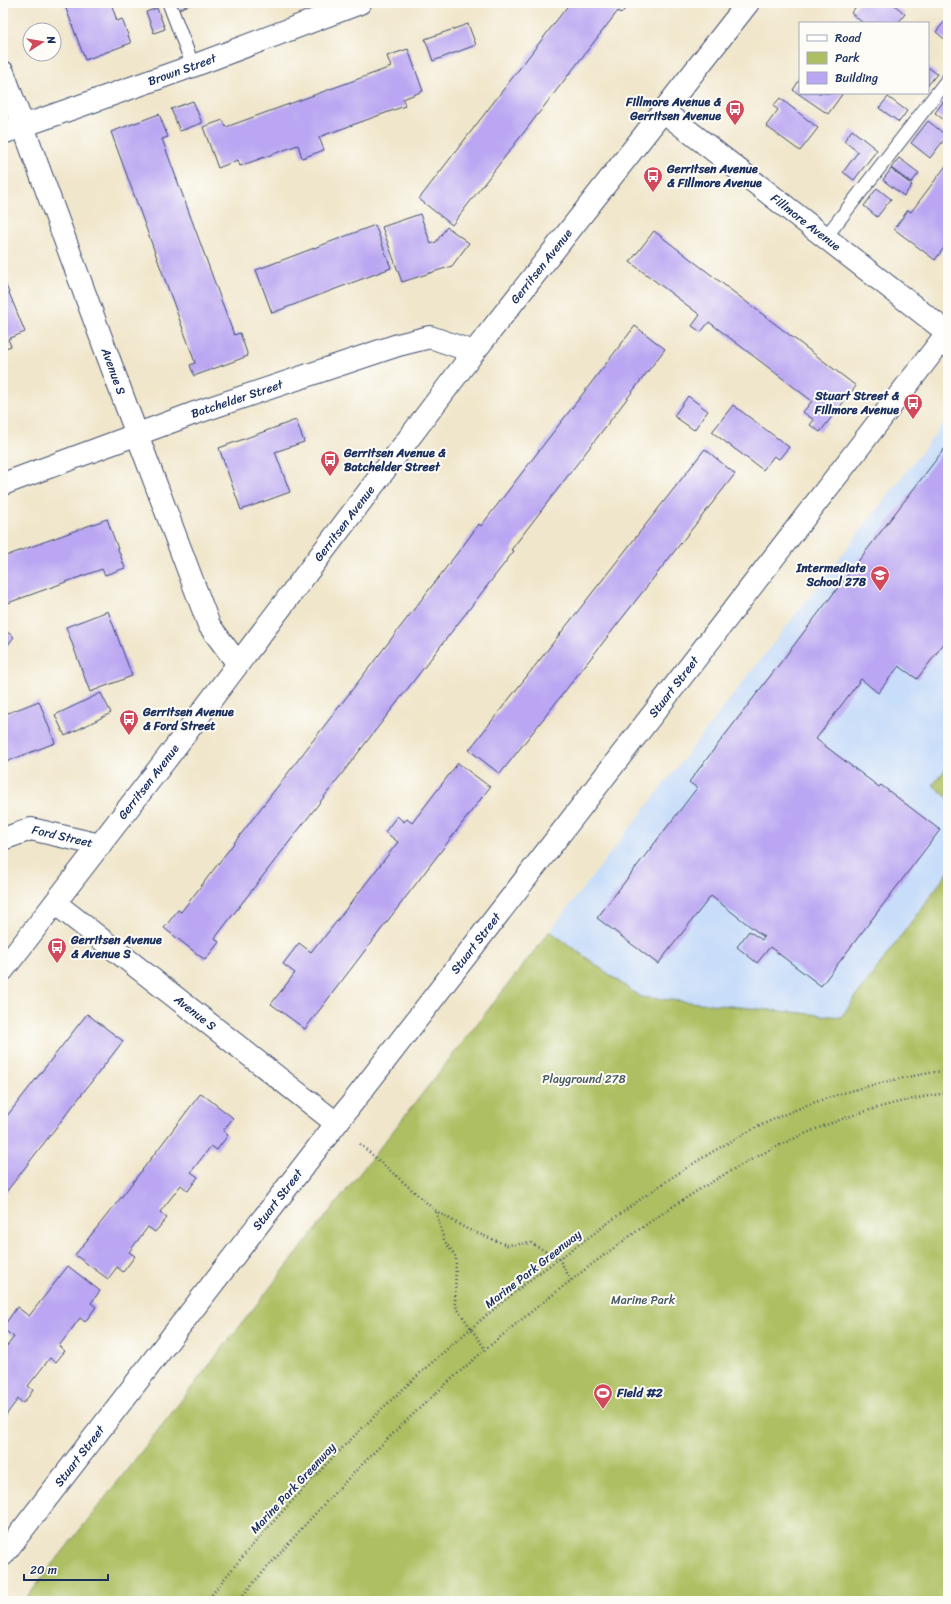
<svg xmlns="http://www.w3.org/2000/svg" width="951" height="1604" font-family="Sriracha,sans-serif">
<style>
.built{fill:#c8ddf9}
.green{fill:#adbf62;stroke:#647760}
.building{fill:#baa6f2}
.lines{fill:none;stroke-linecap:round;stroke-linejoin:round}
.service-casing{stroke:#3b4a6e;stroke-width:15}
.minor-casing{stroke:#3b4a6e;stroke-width:24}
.secondary-casing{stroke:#3b4a6e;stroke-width:24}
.path{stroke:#3b4a6e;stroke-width:2.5;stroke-dasharray:1 3;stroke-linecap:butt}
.service{stroke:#fff;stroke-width:13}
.minor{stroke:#fff;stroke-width:22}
.secondary{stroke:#fff;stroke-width:22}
.labels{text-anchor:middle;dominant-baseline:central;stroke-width:4;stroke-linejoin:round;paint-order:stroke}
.street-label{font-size:12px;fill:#1b2f5e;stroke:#fdfcf7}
.poi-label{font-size:12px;font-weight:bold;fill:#1b2f5e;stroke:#fdfcf7;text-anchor:start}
.park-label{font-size:12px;fill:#475a5f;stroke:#fdfcf7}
</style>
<rect width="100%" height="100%" fill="#fdfcf7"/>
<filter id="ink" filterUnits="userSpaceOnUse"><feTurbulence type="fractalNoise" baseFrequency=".025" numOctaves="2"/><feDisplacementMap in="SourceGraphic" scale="8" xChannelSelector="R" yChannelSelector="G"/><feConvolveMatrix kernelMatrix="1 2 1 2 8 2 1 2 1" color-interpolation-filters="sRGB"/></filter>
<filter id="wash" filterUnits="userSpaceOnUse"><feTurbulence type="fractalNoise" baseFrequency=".012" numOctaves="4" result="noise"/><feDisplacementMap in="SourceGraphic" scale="16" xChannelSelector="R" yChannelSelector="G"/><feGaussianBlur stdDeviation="0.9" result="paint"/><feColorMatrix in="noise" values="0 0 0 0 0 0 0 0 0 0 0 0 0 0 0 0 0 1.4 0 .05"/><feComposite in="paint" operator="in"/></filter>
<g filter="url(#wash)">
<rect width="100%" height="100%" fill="#f0e6cb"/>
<!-- built -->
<path class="built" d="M948 418V766L933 785 948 798V872L841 1017 640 997 550 931Z"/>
<!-- green -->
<path class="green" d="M948 766V798L933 785Z
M948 872V1601H24L550 931 640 997 841 1017Z"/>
<g id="blocks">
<!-- building -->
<path class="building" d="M64 3H111L117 21 122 19 131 43 85 60Z
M174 3H195L176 10Z
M570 3H629L621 14 618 11 452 225 419 199Z
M859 3H892L905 14 898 23H863L851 13Z
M157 8 165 29 154 33 146 12Z
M945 21 948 24V42L936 32Z
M468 24 476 45 433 61 425 39Z
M408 49 423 91 403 99 405 106 319 137 324 150 302 158 298 145 240 166 238 160 218 168 203 127 223 120 226 127 391 67 387 56Z
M928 67 937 74 928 85Z
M800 79V93H843L828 114 793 90Z
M948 95V123L935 113Z
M888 97 907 111 899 122 879 108Z
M780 98 818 128 800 151 766 126 778 110 773 106Z
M193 101 202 123 180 131 171 109Z
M159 114 168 137 162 139 212 275 234 335 240 333 248 356 194 376 190 365 195 363 191 351 111 132Z
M928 121 947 136 930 158 911 143Z
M852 130 877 150 854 180 843 172 858 152 844 141Z
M899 158 919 173 911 183 891 168Z
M948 163V234L945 238 948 242 935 260 894 229 908 210 911 212Z
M891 169 912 185 904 196 883 180Z
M877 188 891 199 877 217 864 206Z
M420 214 431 244 436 242 447 227 469 243 452 266 402 282 382 227Z
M375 225 391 268 272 313 256 270Z
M654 231 856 386 820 432 810 425 814 420 803 412 812 401 709 322 701 332 692 326 700 315 630 262Z
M3 278 25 332 8 339 11 346 3 349Z
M635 326 665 349 511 550 514 551 215 938 219 942 205 960 164 928 178 910 181 912 465 543 479 524 481 526Z
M688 396 708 411 694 430 674 416Z
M733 405 789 447 779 459 774 456 763 470 712 432Z
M296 420 304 442 275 452 290 492 241 510 219 448Z
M945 448 948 450V638L917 679 899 666 878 693 861 679 816 739 879 787 881 785 940 830 821 986 770 947 757 963 737 947 749 931 762 940 764 937 711 896 658 964 597 918 697 788 689 782Z
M705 449 735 474 500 774 469 750Z
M107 519 125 568 105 575 102 569 5 604 3 598V557Z
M108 611 132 676 90 692 66 627Z
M3 629 14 637 3 651Z
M101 693 111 713 65 736 55 715Z
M39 701 55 743 3 763V715Z
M458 763 490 787 305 1029 271 1004 295 973 283 964 299 943 311 952 318 943 319 944 398 842 385 832 397 816 404 822 407 819 412 823Z
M87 1014 123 1041 3 1196V1121Z
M201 1093 233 1118 223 1131 228 1135 217 1150 211 1146 191 1172 198 1177 188 1191 181 1185 160 1212 167 1218 155 1232 148 1227 138 1240 129 1252 135 1256 123 1272 117 1267 108 1279 75 1255 123 1195Z
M68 1266 100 1291 91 1303 96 1307 85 1322 80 1318 59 1346 65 1351 56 1362 50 1358 28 1386 33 1390 29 1396 23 1403 18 1399 3 1419V1351L14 1337 3 1329V1327L17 1307 29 1316Z"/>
</g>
</g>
<g filter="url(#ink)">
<use href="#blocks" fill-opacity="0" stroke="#3b4a6e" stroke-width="1"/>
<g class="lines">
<!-- service casing -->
<g class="service-casing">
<path id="service" d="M169 3 193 66
M825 238 948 79"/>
</g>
<!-- minor casing -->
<g class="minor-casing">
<g id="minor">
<path id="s1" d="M3 72 127 408 209 625 238 664"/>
<path id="s2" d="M663 111 948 333"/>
<path id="s3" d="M3 133 193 66 360 3"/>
<path id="s4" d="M3 484 192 414 398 345 430 337 474 352"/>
<path id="s5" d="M3 839 31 829 100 845"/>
<path id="s6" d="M55 903 336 1123"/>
<path id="s7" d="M3 1555 948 332"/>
</g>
</g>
<!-- secondary casing -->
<g class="secondary-casing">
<g id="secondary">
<path id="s8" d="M3 970 164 762 474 352 748 3"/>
</g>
</g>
<!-- path -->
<path class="path" d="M360 1144 436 1211 467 1229 507 1245 531 1243 559 1259 571 1280
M436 1212 444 1240 456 1257 455 1305 485 1349
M207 1601C227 1574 250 1548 273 1522 351 1434 442 1349 535 1276 554 1262 573 1249 592 1235 654 1188 722 1140 795 1110 844 1090 896 1078 948 1070
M238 1601C254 1581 272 1563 288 1544 369 1452 458 1368 555 1293 670 1202 799 1113 948 1093"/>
<!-- service -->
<use href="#service" class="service"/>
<!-- minor -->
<use href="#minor" class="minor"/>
<!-- secondary -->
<use href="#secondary" class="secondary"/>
</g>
</g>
<!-- icons -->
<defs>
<g id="bus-pin" transform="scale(1)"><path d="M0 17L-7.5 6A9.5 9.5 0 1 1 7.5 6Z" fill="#d1495b" stroke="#fdfcf7"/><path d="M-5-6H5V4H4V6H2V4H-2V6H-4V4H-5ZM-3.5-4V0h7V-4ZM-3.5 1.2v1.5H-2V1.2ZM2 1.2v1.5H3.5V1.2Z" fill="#fff"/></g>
<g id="school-pin" transform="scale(1)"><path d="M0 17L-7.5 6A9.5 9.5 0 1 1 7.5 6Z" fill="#d1495b" stroke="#fdfcf7"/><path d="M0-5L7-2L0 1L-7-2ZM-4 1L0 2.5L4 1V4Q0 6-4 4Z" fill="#fff"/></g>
<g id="stadium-pin" transform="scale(1)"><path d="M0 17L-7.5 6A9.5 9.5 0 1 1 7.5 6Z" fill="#d1495b" stroke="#fdfcf7"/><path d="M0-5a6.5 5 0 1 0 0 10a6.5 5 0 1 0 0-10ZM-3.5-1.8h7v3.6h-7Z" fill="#fff"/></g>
</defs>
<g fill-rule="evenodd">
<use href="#bus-pin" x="735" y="109"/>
<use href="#bus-pin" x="653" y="176"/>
<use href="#bus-pin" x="913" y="403"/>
<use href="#bus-pin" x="330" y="460"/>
<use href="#school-pin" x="880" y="575"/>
<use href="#bus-pin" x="129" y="719"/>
<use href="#bus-pin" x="57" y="947"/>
<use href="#stadium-pin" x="603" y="1393"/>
</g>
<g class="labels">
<!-- street labels -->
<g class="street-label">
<text stroke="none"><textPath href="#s3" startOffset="190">Brown Street</textPath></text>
<text stroke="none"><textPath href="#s2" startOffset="181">Fillmore Avenue</textPath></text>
<text stroke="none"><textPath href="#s8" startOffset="886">Gerritsen Avenue</textPath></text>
<text stroke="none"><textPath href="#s1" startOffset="319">Avenue S</textPath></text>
<text stroke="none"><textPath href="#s4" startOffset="249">Batchelder Street</textPath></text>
<text stroke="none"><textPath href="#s8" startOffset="562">Gerritsen Avenue</textPath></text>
<text stroke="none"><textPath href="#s7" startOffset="1097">Stuart Street</textPath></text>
<text stroke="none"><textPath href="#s8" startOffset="238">Gerritsen Avenue</textPath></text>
<text stroke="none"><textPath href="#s5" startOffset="62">Ford Street</textPath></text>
<text stroke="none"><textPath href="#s7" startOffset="773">Stuart Street</textPath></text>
<text stroke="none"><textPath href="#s6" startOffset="178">Avenue S</textPath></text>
<text stroke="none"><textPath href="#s7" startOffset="449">Stuart Street</textPath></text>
<text transform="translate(533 1269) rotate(-38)">Marine Park Greenway</text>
<text stroke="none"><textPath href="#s7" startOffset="125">Stuart Street</textPath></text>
<text transform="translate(293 1488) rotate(-47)">Marine Park Greenway</text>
</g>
<!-- poi labels -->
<g class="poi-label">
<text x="721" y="102" text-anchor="end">Fillmore Avenue &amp;<tspan x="721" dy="14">Gerritsen Avenue</tspan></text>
<text x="667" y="169">Gerritsen Avenue<tspan x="667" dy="14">&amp; Fillmore Avenue</tspan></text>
<text x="899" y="396" text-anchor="end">Stuart Street &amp;<tspan x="899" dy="14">Fillmore Avenue</tspan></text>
<text x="344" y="453">Gerritsen Avenue &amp;<tspan x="344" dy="14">Batchelder Street</tspan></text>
<text x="866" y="568" text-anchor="end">Intermediate<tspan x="866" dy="14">School 278</tspan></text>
<text x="143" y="712">Gerritsen Avenue<tspan x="143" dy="14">&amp; Ford Street</tspan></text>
<text x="71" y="940">Gerritsen Avenue<tspan x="71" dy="14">&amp; Avenue S</tspan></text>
<text x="617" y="1393">Field #2</text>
</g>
<!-- park labels -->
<g class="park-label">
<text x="584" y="1079">Playground 278</text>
<text x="643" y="1300">Marine Park</text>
</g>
</g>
<!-- margin -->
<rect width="951" height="1604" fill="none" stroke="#fdfcf7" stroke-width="16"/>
<!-- legend -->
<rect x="799" y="22" width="130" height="72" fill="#fdfcf7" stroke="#a3aaba"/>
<rect x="807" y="35" width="20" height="6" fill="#ffffff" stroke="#a3aaba"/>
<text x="835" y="42" font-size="12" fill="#1b2f5e">Road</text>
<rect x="807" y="52" width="20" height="12" fill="#adbf62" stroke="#a3aaba"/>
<text x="835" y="62" font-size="12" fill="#1b2f5e">Park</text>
<rect x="807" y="72" width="20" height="12" fill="#baa6f2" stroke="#a3aaba"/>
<text x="835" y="82" font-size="12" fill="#1b2f5e">Building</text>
<!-- north arrow -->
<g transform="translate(42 42) rotate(78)"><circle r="19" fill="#fdfcf7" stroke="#a3aaba"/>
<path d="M0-3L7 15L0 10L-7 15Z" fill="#d1495b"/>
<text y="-6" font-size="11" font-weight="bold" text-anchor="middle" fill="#1b2f5e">N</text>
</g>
<!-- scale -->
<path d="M24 1574v6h84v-6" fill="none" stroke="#1b2f5e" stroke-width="2"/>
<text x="30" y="1574" font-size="12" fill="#1b2f5e" stroke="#fdfcf7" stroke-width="3" paint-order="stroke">20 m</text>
</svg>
